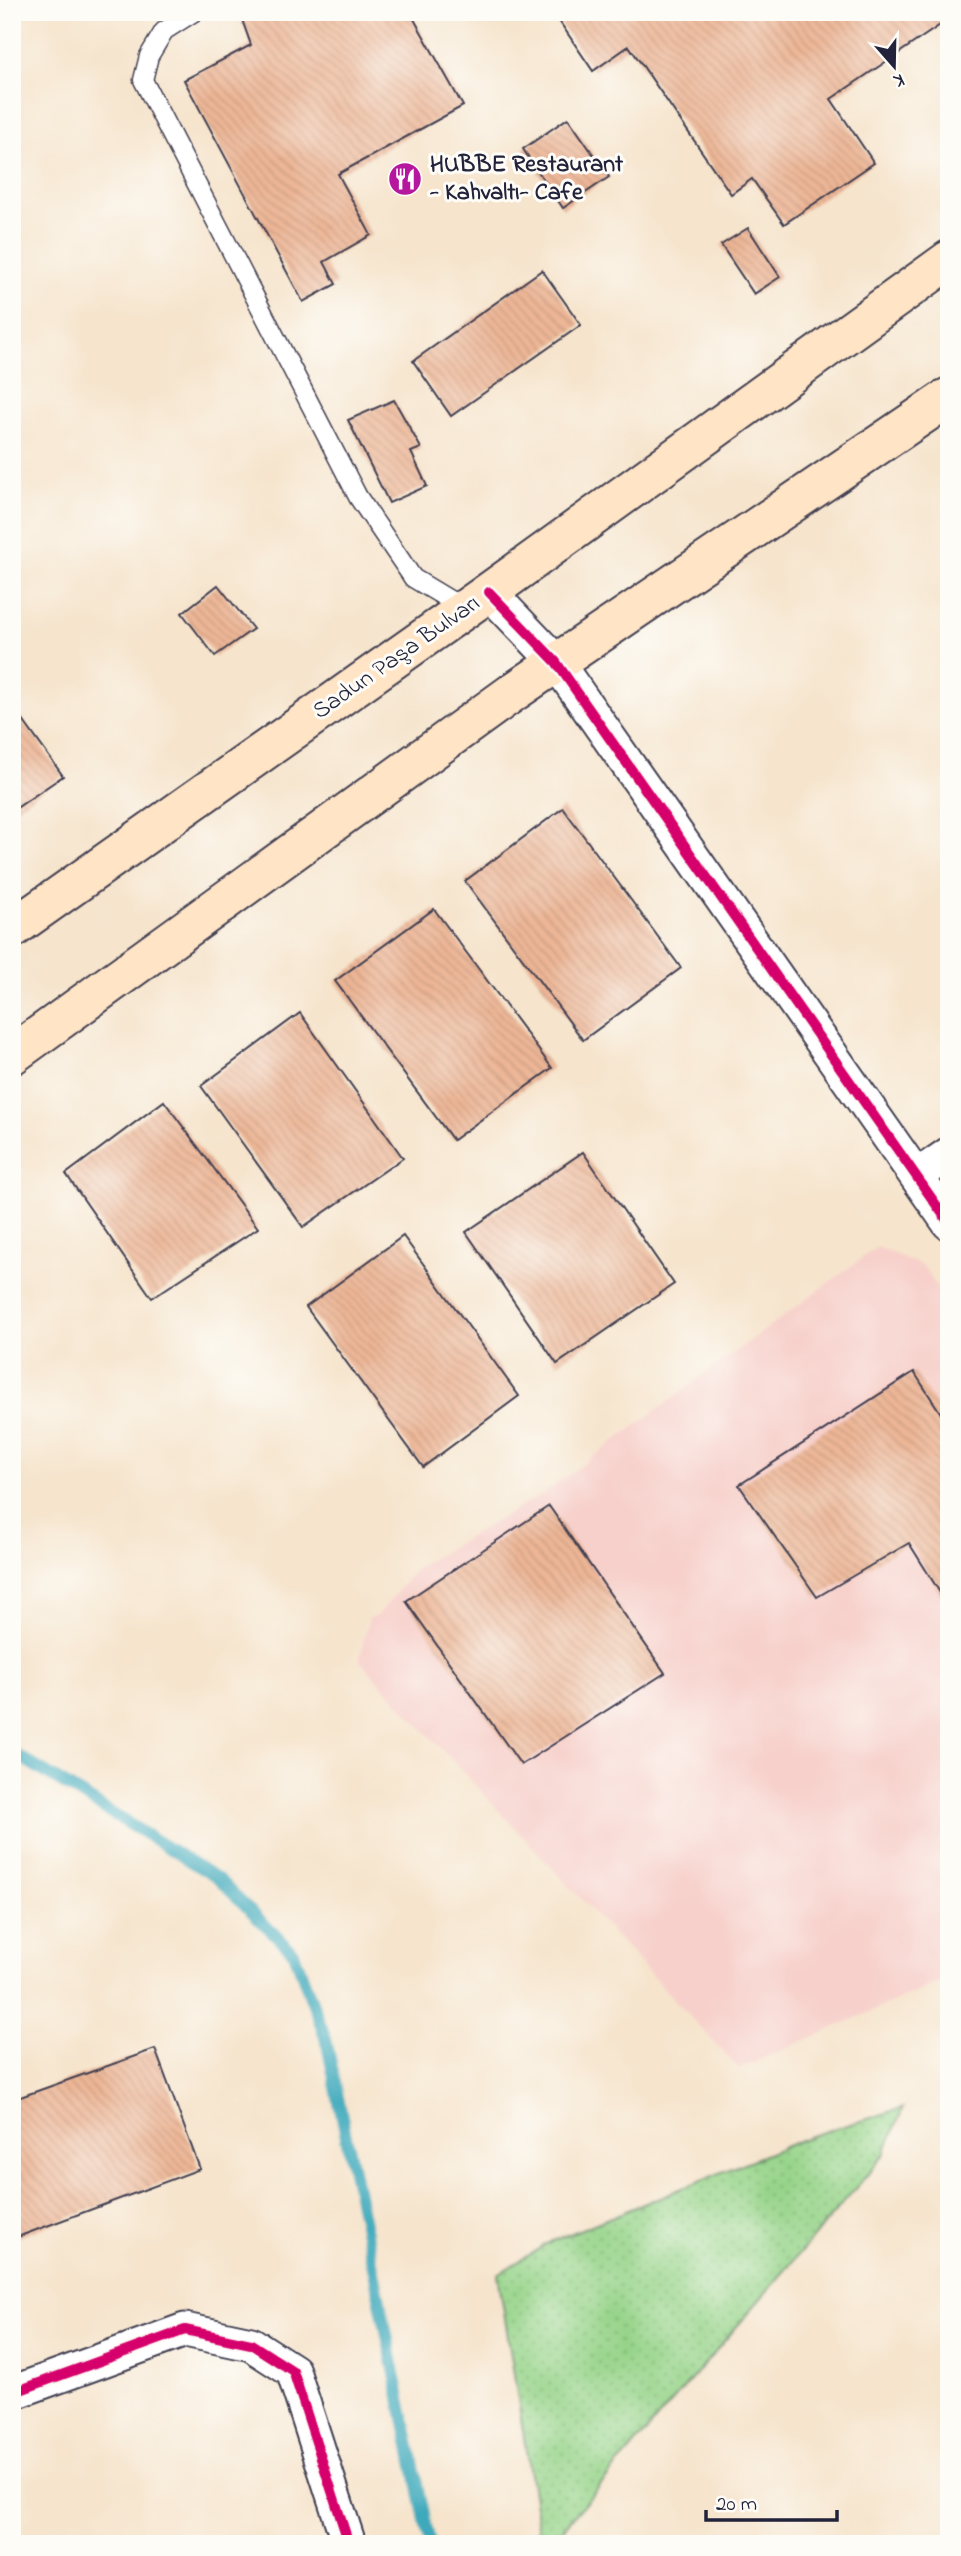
<svg xmlns="http://www.w3.org/2000/svg" width="961" height="2556" font-family="'Indie Flower',sans-serif">
<style>
.built{fill:#f7d0cb}
.grass{fill:url(#grass-dots);stroke:#5c7b62;stroke-width:2}
.lines{fill:none;stroke-linecap:round;stroke-linejoin:round}
.stream{stroke:#3ca9bb;stroke-width:12}
.building{fill:url(#building-back-hatch)}
.lane-casing{stroke:#423f51;stroke-width:21}
.street-casing{stroke:#423f51;stroke-width:37}
.secondary-casing{stroke:#423f51;stroke-width:42}
.lane{stroke:#fff;stroke-width:18}
.street{stroke:#fff;stroke-width:33}
.secondary{stroke:#ffe4c6;stroke-width:38}
.cycleway-casing{stroke:#fdfcf7;stroke-width:15}
.cycleway{stroke:#d6006c;stroke-width:10}
.labels{text-anchor:middle;dominant-baseline:central;stroke-width:6;stroke-linejoin:round;paint-order:stroke}
.poi-label{font-size:24px;font-weight:bold;fill:#22223b;stroke:#fdfcf7;text-anchor:start}
.street-label{font-size:24px;fill:#22223b;stroke:#fdfcf7}
</style>
<defs>
<pattern id="grass-dots" width="8" height="8" patternUnits="userSpaceOnUse" patternTransform="scale(1.75)"><rect width="8" height="8" fill="#97d48a"/><path d="M2 2h.1M6 6h.1" fill="none" stroke="#82b678" stroke-width="1.8" stroke-linecap="round"/></pattern>
<pattern id="building-back-hatch" width="6" height="6" patternUnits="userSpaceOnUse" patternTransform="scale(1.75)"><rect width="6" height="6" fill="#edb696"/><path d="M-1 5l2 2M0 0l6 6M5-1l2 2" fill="none" stroke="#cb9c82"/></pattern>
</defs>
<rect width="100%" height="100%" fill="#fdfcf7"/>
<filter id="ink" filterUnits="userSpaceOnUse"><feTurbulence type="fractalNoise" baseFrequency=".0143" numOctaves="2"/><feDisplacementMap in="SourceGraphic" scale="14" xChannelSelector="R" yChannelSelector="G"/><feConvolveMatrix kernelMatrix="1 2 1 2 8 2 1 2 1" color-interpolation-filters="sRGB"/></filter>
<filter id="wash" filterUnits="userSpaceOnUse"><feTurbulence type="fractalNoise" baseFrequency=".00686" numOctaves="4" result="noise"/><feDisplacementMap in="SourceGraphic" scale="28" xChannelSelector="R" yChannelSelector="G"/><feGaussianBlur stdDeviation="1.57" result="paint"/><feColorMatrix in="noise" values="0 0 0 0 0 0 0 0 0 0 0 0 0 0 0 0 0 1.4 0 .05"/><feComposite in="paint" operator="in"/></filter>
<g filter="url(#wash)">
<rect width="100%" height="100%" fill="#f6e4cc"/>
<!-- built -->
<path class="built" d="M877 1247 923 1266 949 1305V1978L739 2069 359 1660 369 1618 377 1616 417 1567 543 1494Z"/>
<!-- grass -->
<path class="grass" d="M903 2108 884 2155 550 2544H541L498 2274 552 2241 811 2136Z"/>
<g class="lines">
<!-- stream -->
<path class="stream" d="M12 1752 217 1878 294 1953 326 2039 430 2544"/>
</g>
<g id="blocks">
<!-- building -->
<path class="building" d="M244 12H410L463 106 338 174 371 235 324 262 336 284 303 302 184 80 251 45 240 14Z
M553 12H949V19L831 99 874 163 784 224 752 179 731 194 629 46 593 71Z
M568 118 609 177 563 208 523 149Z
M748 228 780 277 754 294 721 245Z
M542 270 581 325 451 416 413 361Z
M394 400 421 448 411 452 427 486 389 503 348 420Z
M218 585 253 629 215 656 182 613Z
M12 705 63 776 12 811Z
M563 808 681 968 583 1040 465 881Z
M434 909 552 1068 453 1140 335 981Z
M300 1013 403 1158 303 1227 201 1086Z
M164 1101 258 1228 152 1298 66 1174Z
M583 1152 674 1284 557 1364 466 1232Z
M403 1236 519 1396 423 1467 306 1307Z
M914 1372 949 1426V1607L909 1543 817 1597 739 1485Z
M549 1506 665 1673 521 1765 406 1601Z
M155 2049 200 2169 12 2239V2100Z"/>
</g>
</g>
<g filter="url(#ink)">
<use href="#blocks" fill-opacity="0" stroke="#423f51" stroke-width="2"/>
<g class="lines">
<!-- lane casing -->
<g class="lane-casing">
<path id="lane" d="M194 12 164 31 149 56 143 80 358 497 413 578 453 602 469 597"/>
</g>
<!-- street casing -->
<g class="street-casing">
<path id="street" d="M489 592 556 662 949 1223
M917 1176 949 1154
M12 2393 185 2330 251 2344 293 2371 349 2544"/>
</g>
<!-- secondary casing -->
<g class="secondary-casing">
<path id="secondary" d="M12 929 489 592 949 260
M12 1055 512 693 949 397"/>
</g>
<!-- lane -->
<use href="#lane" class="lane"/>
<!-- street -->
<use href="#street" class="street"/>
<!-- secondary -->
<use href="#secondary" class="secondary"/>
<!-- cycleway casing -->
<g class="cycleway-casing">
<path id="cycleway" d="M489 592 556 662 949 1223
M12 2393 185 2330 251 2344 293 2371 349 2544"/>
</g>
<!-- cycleway -->
<use href="#cycleway" class="cycleway"/>
</g>
</g>
<!-- icons -->
<defs>
<g id="restaurant-disc" transform="scale(1.75)"><circle r="9.5" fill="#b5179e" stroke="#fdfcf7"/><path d="M-5-6h1v4h1v-4h1v4h1v-4h1v5L-1.5 .5V6h-2V.5L-5-1ZM5-6V6H3V1.5H1.5Q1.5-4 5-6Z" fill="#fff"/></g>
</defs>
<g fill-rule="evenodd">
<use href="#restaurant-disc" x="405" y="179"/>
</g>
<g class="labels">
<!-- poi labels -->
<g class="poi-label">
<text x="430" y="165">HUBBE Restaurant<tspan x="430" dy="28">- Kahvaltı- Cafe</tspan></text>
</g>
<!-- street labels -->
<g class="street-label">
<text transform="translate(397 658) rotate(-35)">Sadun Paşa Bulvarı</text>
</g>
</g>
<!-- margin -->
<rect width="961" height="2556" fill="none" stroke="#fdfcf7" stroke-width="42"/>
<!-- north arrow -->
<g transform="translate(894 66) rotate(160)" stroke="#fdfcf7" stroke-width="5" paint-order="stroke">
<path d="M0-5L12 26L0 18L-12 26Z" fill="#22223b"/>
<text y="-10" font-size="19" font-weight="bold" text-anchor="middle" fill="#22223b">K</text>
</g>
<!-- scale -->
<path d="M706 2510v10h131v-10" fill="none" stroke="#22223b" stroke-width="3.5"/>
<text x="716" y="2510" font-size="21" fill="#22223b" stroke="#fdfcf7" stroke-width="5" paint-order="stroke">20 m</text>
</svg>
